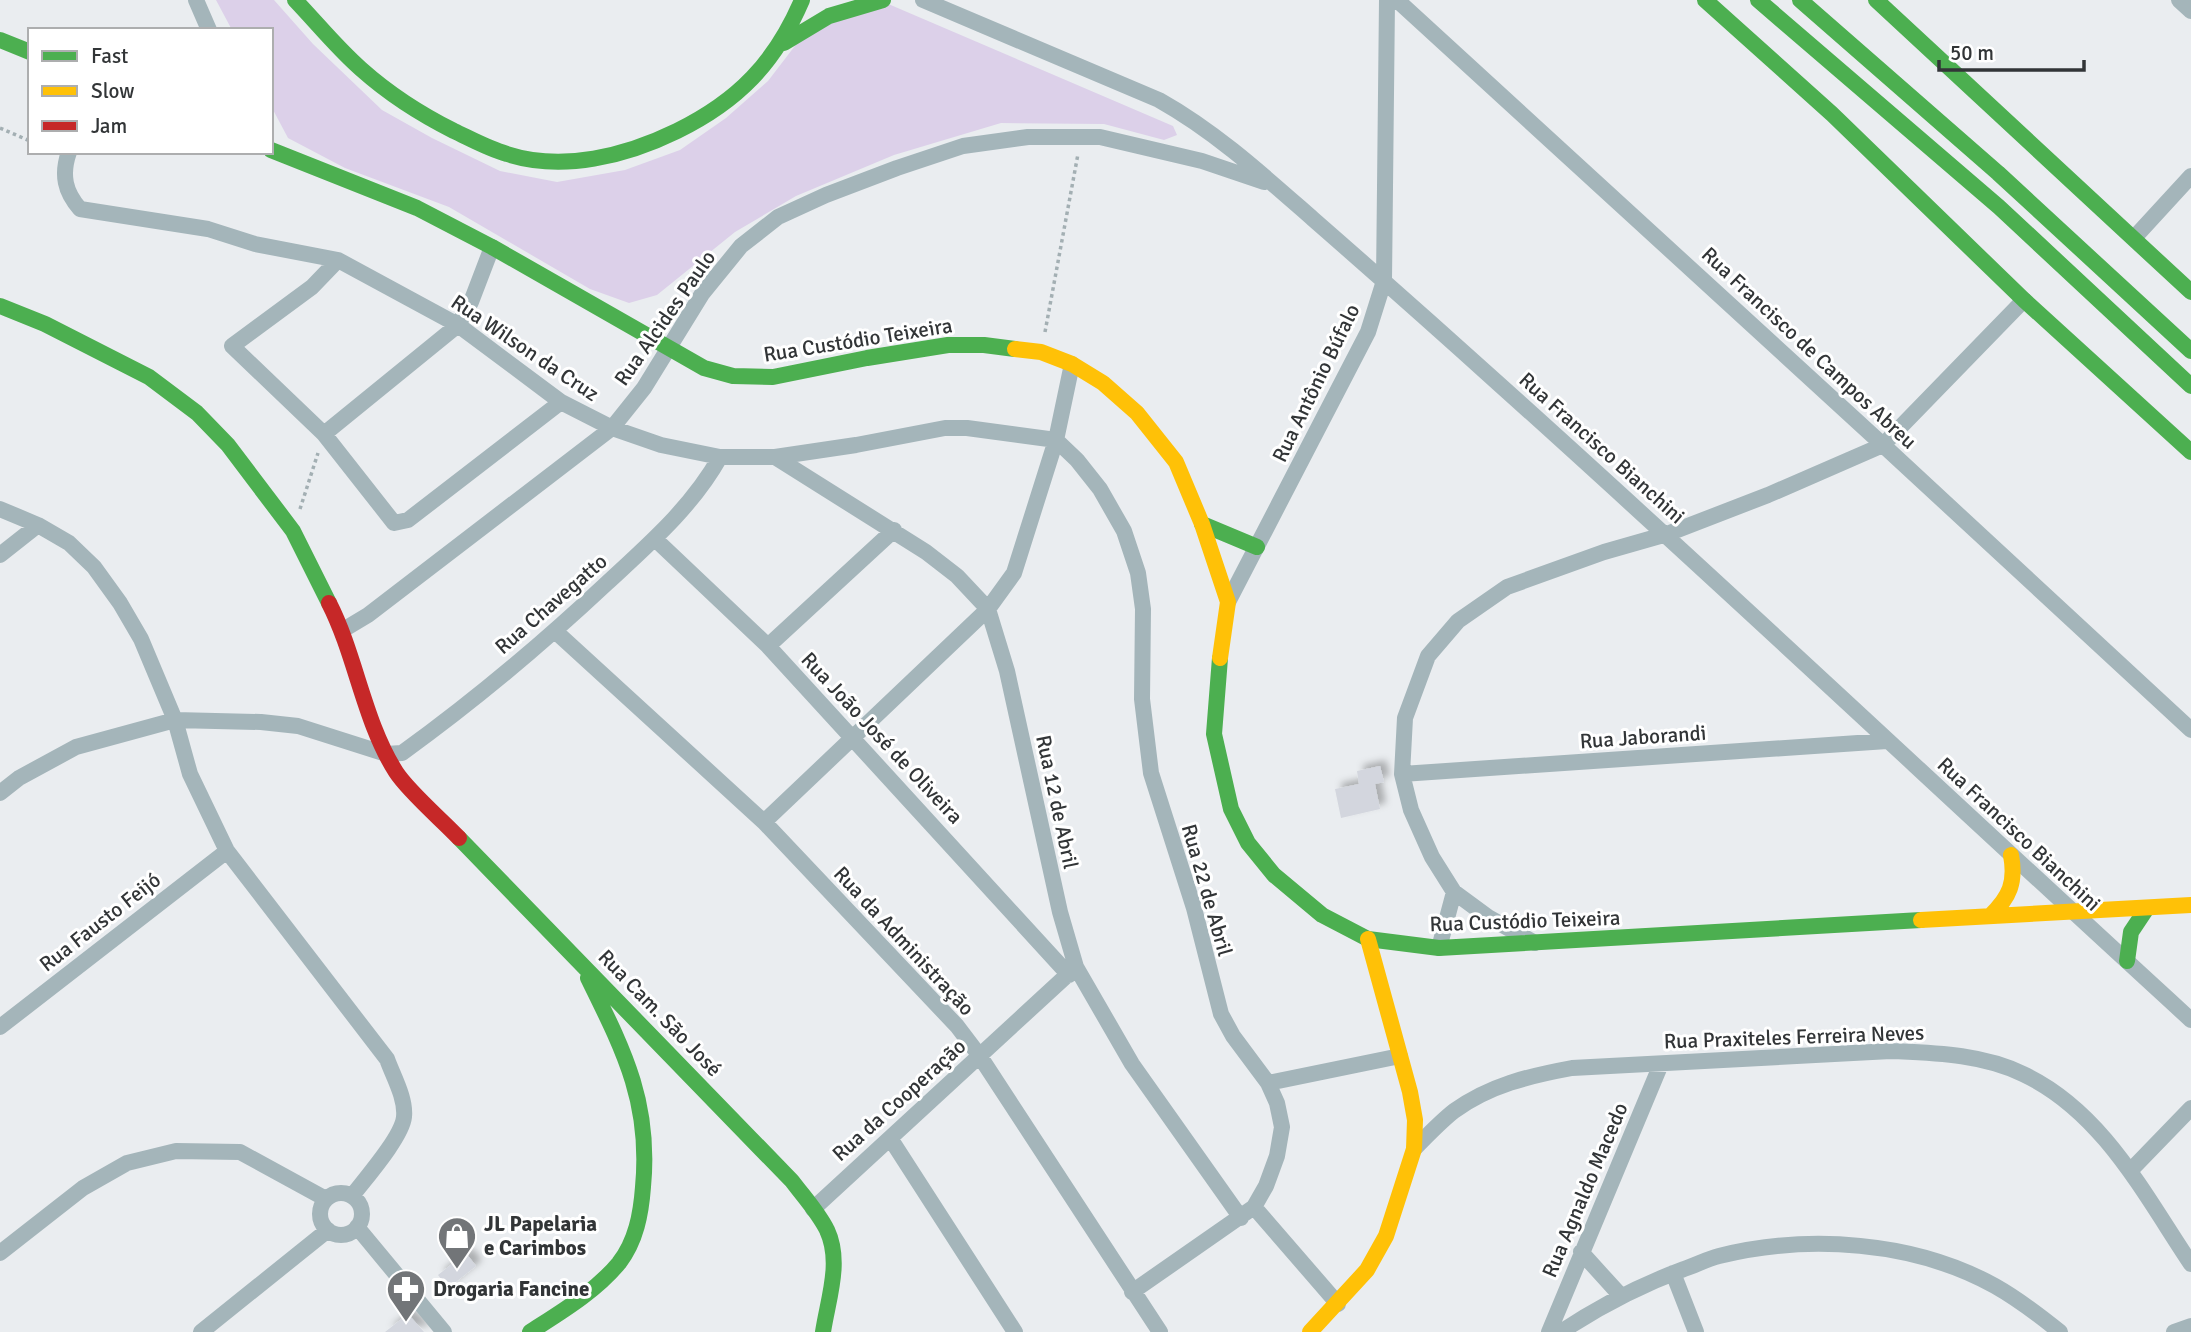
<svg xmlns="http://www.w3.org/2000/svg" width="2191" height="1332" font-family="Signika,sans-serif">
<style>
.green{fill:#dcd0e9}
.building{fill:#d3d6de;filter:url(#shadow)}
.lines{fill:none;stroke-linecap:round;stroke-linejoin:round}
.path{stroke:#a3afb3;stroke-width:3.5;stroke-dasharray:3.5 3.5;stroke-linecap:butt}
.street{stroke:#a4b5ba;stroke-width:16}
.fast{stroke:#4caf50;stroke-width:16}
.slow{stroke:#ffc107;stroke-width:16}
.jam{stroke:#c62828;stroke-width:16}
.labels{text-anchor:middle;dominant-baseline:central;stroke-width:6;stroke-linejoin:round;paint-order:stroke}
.street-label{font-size:21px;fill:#323537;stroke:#fff}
.poi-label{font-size:21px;font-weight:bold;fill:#323537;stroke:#fff;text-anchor:start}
</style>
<defs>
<filter id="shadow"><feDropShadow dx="6" dy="-6" stdDeviation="3.5" flood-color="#0004"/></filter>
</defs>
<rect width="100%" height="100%" fill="#eaedf0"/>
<!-- green -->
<path class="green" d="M216 0H274L313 44 382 110 432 138 500 171 557 182 625 170 680 150 726 118 768 81 814 21 886 3 1173 126 1177 135 1164 140 1104 124 1001 123 894 155 796 196 735 232 657 295 629 303 590 289 449 207 345 168 288 138 271 106V30H232Z"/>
<!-- building -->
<path class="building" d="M1380 766 1384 782 1375 784 1380 809 1341 818 1335 789 1359 784 1357 771Z
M466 1253 476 1266 448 1288 438 1275Z
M408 1314 424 1332H385Z"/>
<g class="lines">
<!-- path -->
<path class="path" d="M0 128 30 141
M1045 332 1078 154
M300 509 318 453"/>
<!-- street -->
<path class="street" d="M196 0 209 30
M923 0 1159 100C1216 132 1264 176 1313 219 1376 274 1438 329 1500 385 1733 594 1960 809 2191 1020
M1397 0 1883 445 2191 730
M2179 0 2191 11
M69 152C61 175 65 192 80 209L208 229 255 244 338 260 458 325 561 402 612 428 661 445 720 457H775L856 445 945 428H967L1056 440 1077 460 1100 489 1124 531 1138 573 1143 609 1142 699 1151 773 1194 908 1221 1014 1233 1036 1268 1083 1277 1103 1282 1127 1277 1156 1266 1186 1254 1207 1132 1292
M2134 238 2191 176
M338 260 312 287 232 346 324 434 394 523 408 520 561 402
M324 434 458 325 471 302 492 247
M775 457 926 552 957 576 988 609 1007 671 1060 912 1076 967 1132 1064 1241 1218
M0 509 38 525 69 543 94 567 120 603 141 639 175 720 190 774 227 851 387 1059C393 1076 406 1098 404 1117 402 1137 365 1179 352 1196
M655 539 768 646 1069 975
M0 555 38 525
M1228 602 1368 332 1384 281 1387 0
M343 630 368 615 612 428 644 388 702 294 741 246 778 217 826 195 897 168 963 146 1028 137H1100L1202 161 1264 182
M555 631 764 822 957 1026 979 1055 1160 1332
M768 646 894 530
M1402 774 1887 741
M0 793 19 778 76 747 175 720 261 722 298 726 386 754 402 753C474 701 543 643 607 583 649 544 692 507 720 457
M764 822 988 609 1014 573 1056 440 1072 364
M1535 943 1488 917 1454 892 1432 857 1411 810 1402 774 1405 718 1428 656 1458 621 1507 587 1604 552 1667 534 1768 495 1883 445 2024 300
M1439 948 1454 892
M0 1027 227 851
M1268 1083 1400 1056
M890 1138 1015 1332
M1414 1149C1427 1136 1440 1122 1454 1111 1490 1085 1529 1076 1572 1068L1891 1051C1935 1053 1982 1054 2023 1074 2102 1111 2144 1194 2191 1264
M2131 1170 2191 1108
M320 1214a21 21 0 1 1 42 0a21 21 0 1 1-42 0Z
M1254 1207 1338 1304
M813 1209 1076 967
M357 1227 444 1332
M1581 1252 1621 1296
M0 1253 83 1188 127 1163 176 1151 240 1152 326 1199
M1673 1273 1696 1332
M201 1332 328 1230
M1549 1332 1661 1064
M1561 1332C1600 1306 1641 1285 1684 1269 1696 1265 1707 1259 1719 1256 1808 1234 1914 1241 1995 1286 2018 1299 2039 1315 2060 1332
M2174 1332 2191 1326"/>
<!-- fast -->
<path class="fast" d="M295 0C317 23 337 48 361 69 389 94 420 114 454 131 471 139 489 149 507 154 563 172 626 156 677 131 738 101 775 63 802 0
M1705 0 1832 114 2024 300 2191 452
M1758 0 1999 207 2191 386
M1800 0 1998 173 2191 351
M1876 0 2191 292
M0 40 30 52
M784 43 829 16 883 0
M271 150 417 208 492 247 704 368 733 376 773 377 867 358 948 345H984L1015 349
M0 306 45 324 149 377 197 413 228 445 293 531 329 603
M1202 524 1257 547
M1220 658 1214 734 1231 809 1248 843 1274 875 1322 915 1368 939 1439 948 1921 920
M459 838 792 1181C804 1197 818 1212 827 1230 842 1262 828 1299 823 1332
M2127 961 2131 932 2147 908
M530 1332C561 1312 595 1292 619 1263 636 1241 641 1214 643 1187 651 1103 624 1051 588 978"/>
<!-- slow -->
<path class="slow" d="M1015 349 1041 352 1072 364 1103 383 1137 413 1176 462 1202 524 1228 602 1220 658
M1990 916C2010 897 2016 882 2011 855
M1921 920 2191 905
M1310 1332 1367 1270 1386 1236 1414 1149 1415 1120 1410 1092 1368 939"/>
<!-- jam -->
<path class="jam" d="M329 603C356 656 364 722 396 772 409 792 441 819 459 838"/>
</g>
<!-- icons -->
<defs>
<g id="shop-pin" transform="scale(2.0125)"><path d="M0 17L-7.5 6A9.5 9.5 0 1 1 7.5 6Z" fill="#727578" stroke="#fff"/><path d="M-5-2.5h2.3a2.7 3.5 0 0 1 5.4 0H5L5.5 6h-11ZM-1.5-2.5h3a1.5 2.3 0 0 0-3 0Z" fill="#fff"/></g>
<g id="pharmacy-pin" transform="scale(2.0125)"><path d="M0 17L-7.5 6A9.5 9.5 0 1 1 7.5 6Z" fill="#727578" stroke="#fff"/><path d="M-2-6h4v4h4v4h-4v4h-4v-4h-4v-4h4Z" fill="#fff"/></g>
</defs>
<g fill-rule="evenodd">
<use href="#shop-pin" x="457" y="1236"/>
<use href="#pharmacy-pin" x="406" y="1289"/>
</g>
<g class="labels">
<!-- street labels -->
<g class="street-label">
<text transform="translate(665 318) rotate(-55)">Rua Alcides Paulo</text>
<text transform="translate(858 340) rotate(-9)">Rua Custódio Teixeira</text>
<text transform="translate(525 348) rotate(34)">Rua Wilson da Cruz</text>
<text transform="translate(1809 348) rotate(43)">Rua Francisco de Campos Abreu</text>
<text transform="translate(1316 383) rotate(-64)">Rua Antônio Búfalo</text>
<text transform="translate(1602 448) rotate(42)">Rua Francisco Bianchini</text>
<text transform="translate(551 604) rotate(-41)">Rua Chavegatto</text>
<text transform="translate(1643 737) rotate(-4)">Rua Jaborandi</text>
<text transform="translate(882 738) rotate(47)">Rua João José de Oliveira</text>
<text transform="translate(1057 802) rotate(78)">Rua 12 de Abril</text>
<text transform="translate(2019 834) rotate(43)">Rua Francisco Bianchini</text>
<text transform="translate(1207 890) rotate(74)">Rua 22 de Abril</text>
<text transform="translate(1525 921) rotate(-2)">Rua Custódio Teixeira</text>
<text transform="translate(100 922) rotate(-38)">Rua Fausto Feijó</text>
<text transform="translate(904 941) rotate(47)">Rua da Administração</text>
<text transform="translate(660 1013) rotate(46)">Rua Cam. São José</text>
<text transform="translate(1794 1037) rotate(-2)">Rua Praxiteles Ferreira Neves</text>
<text transform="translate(899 1100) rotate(-42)">Rua da Cooperação</text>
<text transform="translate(1585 1190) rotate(-67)">Rua Agnaldo Macedo</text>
</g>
<!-- poi labels -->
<g class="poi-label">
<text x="484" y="1224">JL Papelaria<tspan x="484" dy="24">e Carimbos</tspan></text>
<text x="433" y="1289">Drogaria Fancine</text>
</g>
</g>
<!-- legend -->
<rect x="28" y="28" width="245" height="126" fill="#ffffff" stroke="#adaeaf" stroke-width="2"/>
<rect x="42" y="51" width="35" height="10" fill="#4caf50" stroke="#adaeaf" stroke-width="2"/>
<text x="91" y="63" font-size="21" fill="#323537">Fast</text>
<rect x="42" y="86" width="35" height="10" fill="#ffc107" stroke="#adaeaf" stroke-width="2"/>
<text x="91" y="98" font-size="21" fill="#323537">Slow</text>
<rect x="42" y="121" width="35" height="10" fill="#c62828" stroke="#adaeaf" stroke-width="2"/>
<text x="91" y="133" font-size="21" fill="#323537">Jam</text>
<!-- scale -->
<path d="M1939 60v10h145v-10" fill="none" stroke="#323537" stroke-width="3.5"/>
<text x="1950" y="60" font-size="21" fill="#323537" stroke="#ffffff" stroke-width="5" paint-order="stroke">50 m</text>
</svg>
